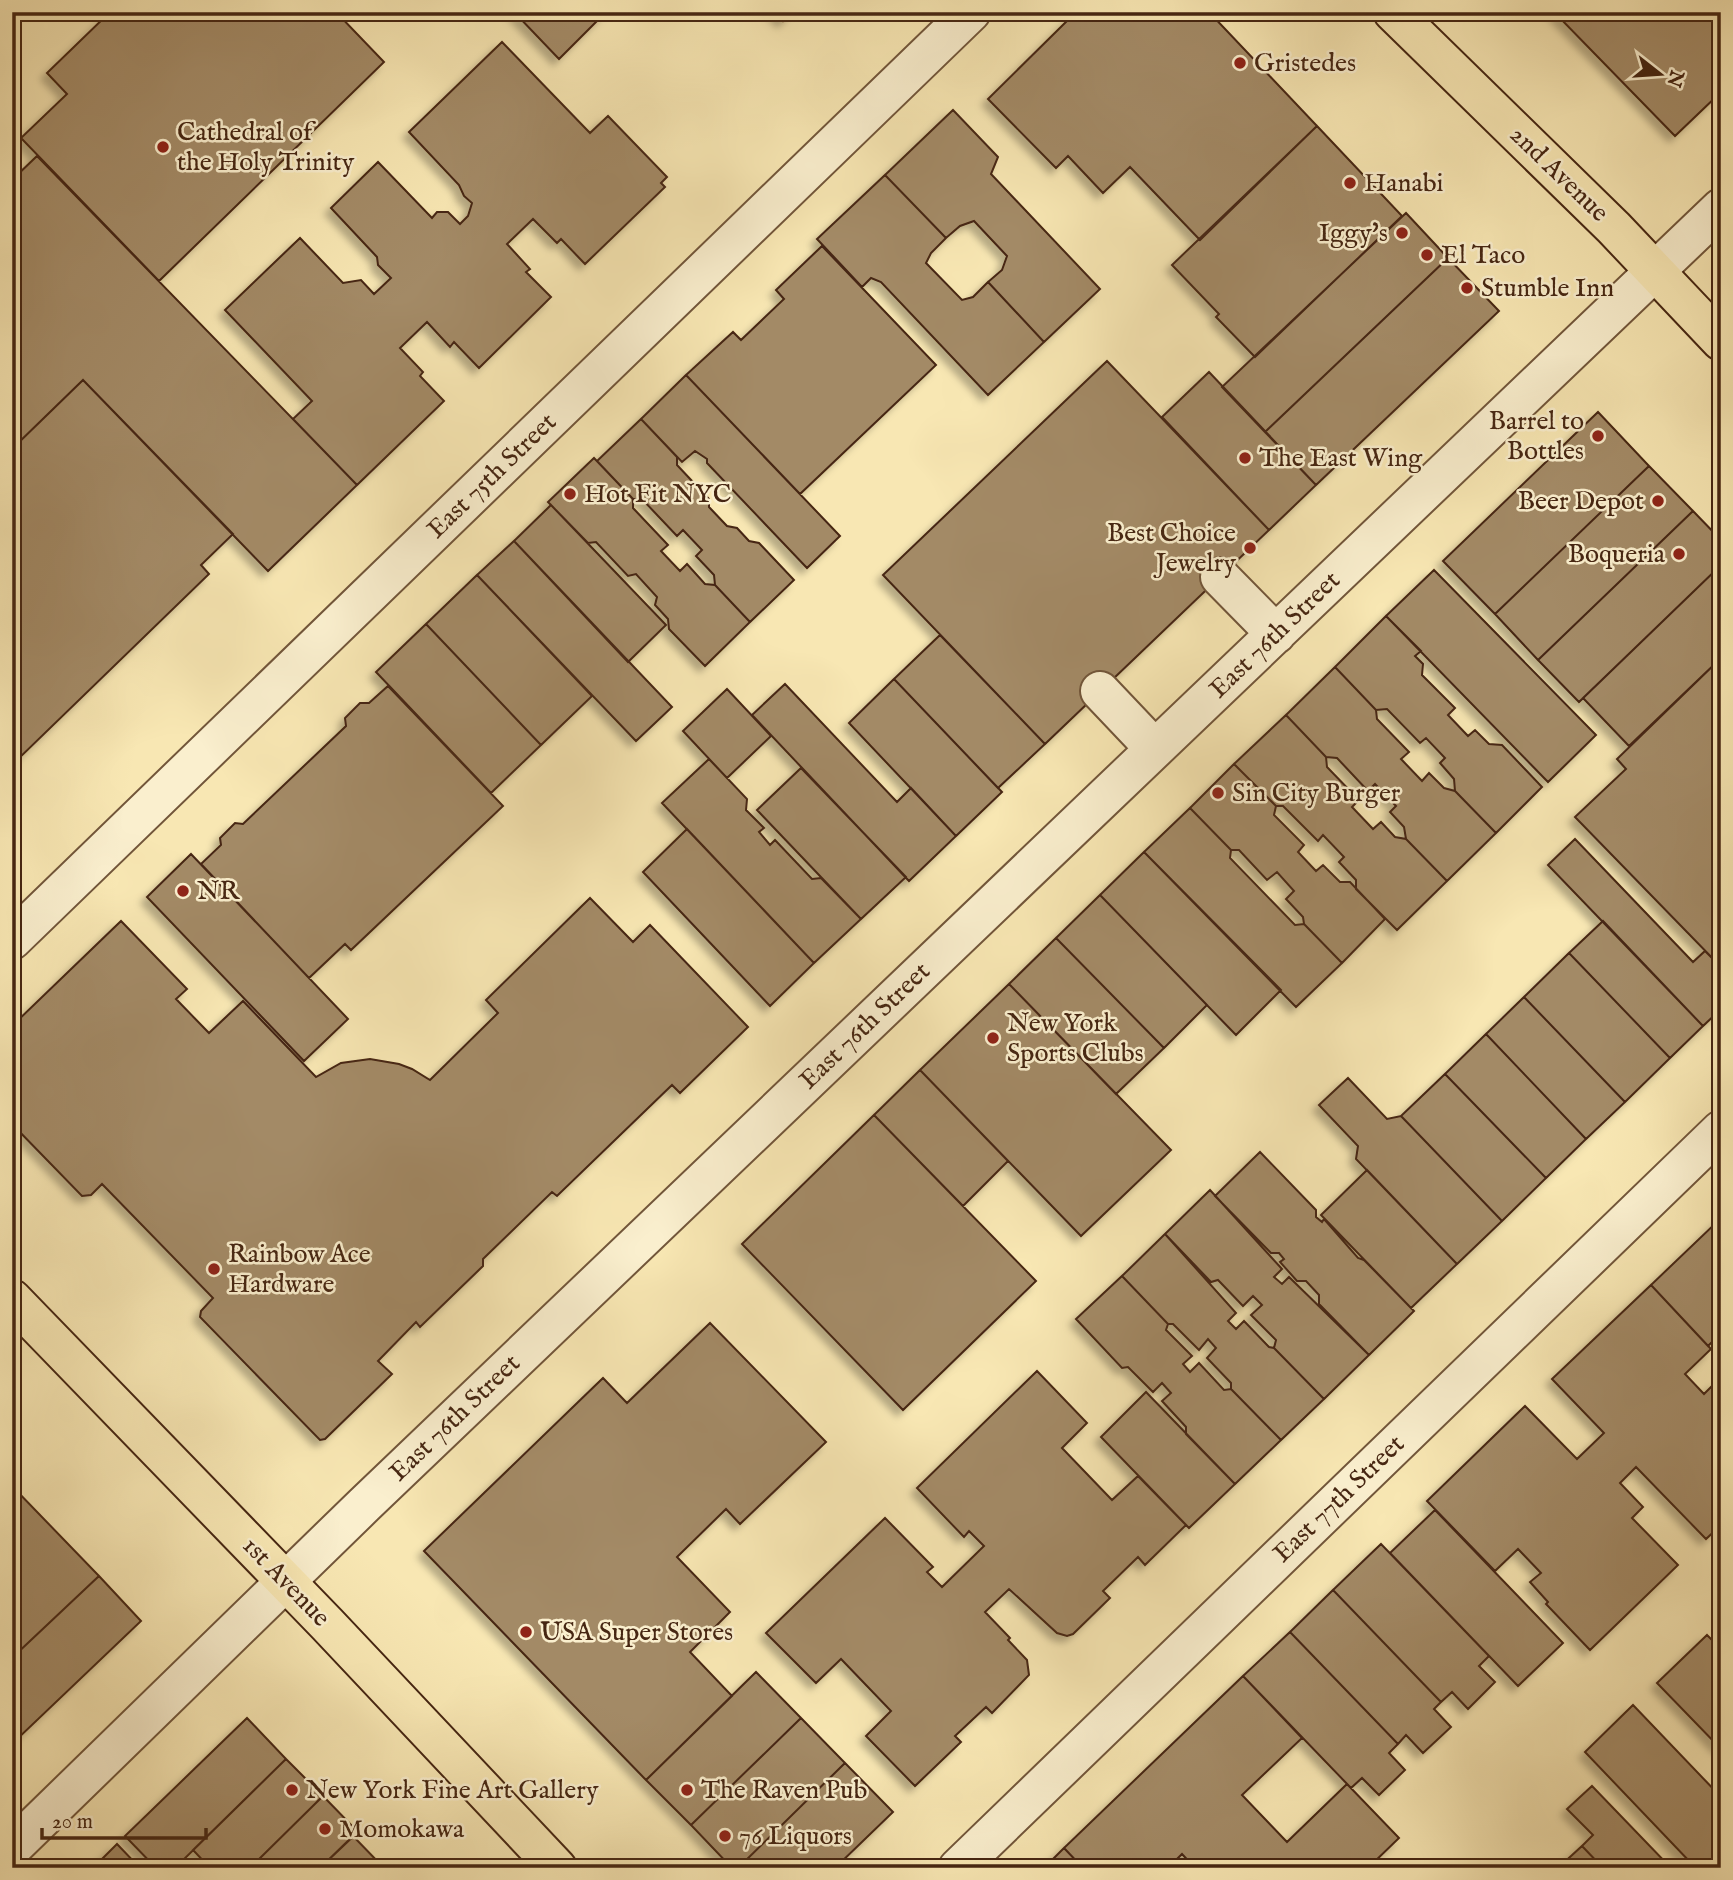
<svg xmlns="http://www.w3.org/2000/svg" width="1733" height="1880" font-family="'IM FELL English',serif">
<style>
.building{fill:#a38a66;stroke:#462612;stroke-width:2;filter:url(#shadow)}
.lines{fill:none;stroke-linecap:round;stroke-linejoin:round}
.minor-casing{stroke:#72563a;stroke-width:42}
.major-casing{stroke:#462612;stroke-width:42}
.minor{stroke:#faefce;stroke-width:38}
.major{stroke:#f8e7b3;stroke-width:38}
.poi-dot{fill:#8f2418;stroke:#faefce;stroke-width:2.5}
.labels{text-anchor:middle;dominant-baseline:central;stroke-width:5;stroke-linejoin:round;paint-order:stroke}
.poi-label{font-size:26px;fill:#462612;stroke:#faefce;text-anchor:start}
.street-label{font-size:26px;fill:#462612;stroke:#faefce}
</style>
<defs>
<filter id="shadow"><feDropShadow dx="-6" dy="6" stdDeviation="3.5" flood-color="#0004"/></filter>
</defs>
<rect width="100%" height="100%" fill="#f8e7b3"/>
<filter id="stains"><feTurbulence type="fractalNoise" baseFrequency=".00286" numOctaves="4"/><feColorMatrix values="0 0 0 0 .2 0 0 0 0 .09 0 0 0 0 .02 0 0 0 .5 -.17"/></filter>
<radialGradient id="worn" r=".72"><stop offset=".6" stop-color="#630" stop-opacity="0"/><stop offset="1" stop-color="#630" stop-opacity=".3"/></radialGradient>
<!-- building -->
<path class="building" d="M110 12H120L127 20 134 12H336L384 62 159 281 21 138 67 94 47 73Z
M514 12H606L559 59Z
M774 12H793L783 21Z
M1076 12H1209L1317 126 1200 240 1130 167 1103 193 1068 156 1056 168 988 99Z
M1554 12H1721V92L1675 136Z
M502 42 590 133 608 116 667 177 661 183 665 187 585 264 561 239 557 243 533 219 507 244 530 269 526 272 551 297 479 368 454 342 450 347 427 322 400 348 423 372 420 376 444 401 357 485 293 419 312 401 225 310 300 238 343 283 361 280 374 294 391 278 378 265 377 257 331 208 378 162 432 218 437 212H448L460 224 468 216 472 203 464 196 459 185 409 132Z
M953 110 998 157 991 174 1100 289 1044 342 988 282 1002 270 1007 256 974 221 960 226 946 238 885 175Z
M1317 126 1402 216 1255 357 1216 317 1219 314 1172 265Z
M37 156 357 485 268 571 83 380 12 449V180Z
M885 175 946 238 931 253 926 263 962 300 973 297 988 282 1044 342 988 395 881 282 871 278 862 287 817 239Z
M1406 213 1448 258 1265 432 1222 387Z
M822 246 936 365 800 494 686 375 733 332 741 340 784 299 776 290Z
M1448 258 1499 311 1316 485 1265 432Z
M1107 361 1269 530 1045 744 883 575Z
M1209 372 1316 485 1269 530 1162 417Z
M686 375 840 536 807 568 707 463V459L695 451 682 462 641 419Z
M83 380 233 534 201 565 209 574 12 765V449Z
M1598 412 1649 466 1495 614 1443 561Z
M641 419 677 457V465L709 499V507L727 526 737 528 749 541 759 543 794 580 750 622 715 585 714 575 696 556 702 550 683 530 677 536 642 499H633L597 461Z
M594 458 633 499V508L668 545 661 551 680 571 687 564 705 584 715 585 750 622 705 666 669 629 668 619 655 605 657 597 636 574 628 576 596 542 588 543 548 502Z
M1649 466 1693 511 1538 660 1495 614Z
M551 505 666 625 628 662 514 541Z
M1693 511 1721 540V565L1579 702 1538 660Z
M514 541 672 707 636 741 477 575Z
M1721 565V658L1629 746 1583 698Z
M1434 570 1596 735 1548 782 1386 616Z
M477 575 592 696 541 745 426 624Z
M1386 616 1421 651 1415 656 1423 664 1422 675 1455 708 1448 715 1468 736 1475 730 1489 744 1502 745 1542 787 1496 833 1455 791 1454 779 1440 763 1445 758 1426 738 1420 743 1387 709 1376 710 1335 667Z
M426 624 541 745 491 793 376 672Z
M940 635 1045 744 998 788 894 679Z
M1721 658V967L1575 817 1626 769 1617 759Z
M1335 667 1376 710 1377 719 1409 752 1401 759 1422 781 1429 773 1444 788 1455 791 1496 833 1447 881 1406 839 1404 827 1390 812 1396 806 1375 784 1368 791 1337 758 1326 757 1286 715Z
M894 679 1002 792 956 836 849 723Z
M785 684 897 802 911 788 956 836 909 881 752 715Z
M388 686 503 806 351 950 345 944 309 978 201 864 221 845 220 838 235 823 243 824 346 726 345 718 360 703H369Z
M727 689 771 736 727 778 683 731Z
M1286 715 1326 757 1327 767 1359 800 1352 807 1373 829 1381 822 1395 837 1406 839 1447 881 1397 930 1356 889V880L1339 862 1344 857 1323 835 1318 841 1283 806H1276L1234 764Z
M709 759 747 799 746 810 764 828 759 832 770 845 775 840 812 879 821 878 861 919 814 963 662 803Z
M1234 764 1276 806 1274 815 1304 845 1298 852 1316 871 1323 865 1340 882H1350L1385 919 1342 963 1304 924 1303 917 1286 899 1294 891 1277 872 1267 880 1239 850H1231L1190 808Z
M801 768 906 877 861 919 757 810Z
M1190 808 1231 850 1230 858 1295 925 1304 924 1342 963 1296 1007 1144 852Z
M687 829 814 963 770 1006 643 872Z
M1575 839 1693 962 1705 951 1721 967V1009L1703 1026 1548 865Z
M1144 852 1281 990 1236 1035 1100 895Z
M191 854 348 1019 304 1061 147 897Z
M1100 895 1207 1005 1164 1048 1056 938Z
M590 898 633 942 650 925 748 1027 680 1093 672 1085 557 1196 552 1192 483 1259V1266L420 1327 416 1322 378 1361 392 1374 325 1439 320 1440 200 1317 201 1311 213 1298 102 1184 91 1195 82 1196 12 1124V1026L121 921 187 989 176 999 209 1033 243 1001 316 1077 341 1063 370 1059 399 1064 412 1069 430 1080 498 1013 486 1000Z
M1603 921 1703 1026 1670 1058 1569 953Z
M1056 938 1164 1048 1116 1094 1009 984Z
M1569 953 1670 1058 1625 1102 1524 997Z
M1009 984 1171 1150 1081 1236 920 1070Z
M1524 997 1625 1102 1586 1139 1486 1034Z
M1486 1034 1586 1139 1546 1178 1445 1074Z
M920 1070 1008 1161 963 1206 874 1115Z
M1445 1074 1546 1178 1502 1221 1401 1116Z
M1348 1078 1387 1119 1401 1116 1502 1221 1457 1264 1356 1159 1358 1146 1319 1105Z
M874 1115 1036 1281 903 1410 742 1244Z
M1260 1152 1316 1210V1217L1322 1222 1324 1219 1358 1258 1364 1260 1414 1311 1369 1355 1319 1304V1295L1306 1281H1297L1280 1262 1284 1259 1279 1253H1271L1215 1196Z
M1367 1170 1457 1264 1411 1308 1321 1215Z
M1210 1190 1282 1269 1274 1277 1282 1284 1289 1277 1369 1355 1324 1399 1274 1348 1276 1340 1251 1315 1262 1305 1253 1296 1243 1306 1218 1280 1211 1282 1165 1234Z
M1721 1218V1333L1708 1346 1651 1285Z
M1165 1234 1236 1313 1228 1321 1236 1329 1244 1321 1269 1347 1274 1348 1324 1399 1281 1440 1231 1389V1383L1207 1358 1216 1348 1208 1339 1199 1350 1173 1324H1168L1122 1276Z
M1122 1276 1168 1324 1166 1330 1192 1356 1183 1364 1190 1372 1199 1363 1224 1390 1231 1389 1281 1440 1235 1484 1186 1434V1427L1162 1401 1171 1393 1162 1383 1153 1392 1128 1367 1122 1368 1076 1319Z
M1651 1285 1711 1349 1685 1374 1704 1394 1716 1382 1721 1387V1525L1706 1539 1636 1467 1620 1483 1643 1507 1632 1518 1678 1565 1590 1650 1546 1604 1548 1602 1530 1582 1541 1573 1518 1549 1495 1571 1427 1501 1525 1406 1577 1459 1604 1433 1552 1379Z
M710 1323 826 1442 740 1524 726 1509 677 1557 730 1612 690 1652 732 1696 646 1780 424 1551 603 1378 627 1403Z
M1037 1371 1087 1423 1062 1448 1112 1500 1138 1476 1186 1525 1145 1565 1138 1557 1103 1591 1110 1598 1073 1634 1067 1636 1057 1633 1009 1589 985 1612 1010 1638 1008 1640 1027 1660 1029 1675 992 1713 986 1707 955 1736 961 1742 915 1786 866 1736 891 1711 841 1659 816 1683 766 1633 885 1518 933 1567 927 1572 942 1587 984 1546 969 1531 964 1537 917 1488Z
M1146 1392 1235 1484 1189 1528 1101 1437Z
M12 1486 99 1576 12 1658Z
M1435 1510 1563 1643 1518 1686 1390 1553Z
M1381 1544 1489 1656 1479 1666 1495 1682 1468 1709 1452 1692 1441 1702 1333 1590Z
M99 1576 141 1621 12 1744V1658Z
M1333 1590 1441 1702 1434 1709 1451 1727 1423 1753 1406 1735 1398 1744 1290 1632Z
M1290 1632 1398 1744 1389 1753 1405 1770 1379 1795 1362 1778 1351 1788 1243 1676Z
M1707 1635 1721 1649V1749L1657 1683Z
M756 1672 801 1718 691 1825 646 1780Z
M1243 1676 1302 1738 1242 1795 1287 1842 1347 1784 1399 1838 1368 1868H1195L1182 1854 1168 1868H1083L1064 1848Z
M1633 1705 1721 1797V1868H1699L1698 1864 1691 1863 1585 1752Z
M247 1718 286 1759 175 1868H156L125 1836Z
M801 1718 845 1763 738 1868H732L691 1825Z
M286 1759 323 1796 250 1868H210L193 1850Z
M845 1763 893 1812 835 1868H738Z
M1592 1786 1671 1868H1603L1582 1846 1593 1835 1567 1809Z
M323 1796 358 1832 320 1868H250Z
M353 1836 384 1868H320Z
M117 1844 140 1868H93Z
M1582 1846 1603 1868H1558Z
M1064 1848 1083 1868H1044Z"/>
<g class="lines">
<!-- minor casing -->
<g class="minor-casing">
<path id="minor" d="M1220 577 1276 634
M1100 691 1155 749
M12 940 971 12
M12 1848 364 1505 1721 208
M958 1868 1721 1130"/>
</g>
<!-- major casing -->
<g class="major-casing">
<path id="major" d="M1393 12 1614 228 1721 341
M12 1299 327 1624 557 1868"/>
</g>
<!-- minor -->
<use href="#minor" class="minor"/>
<!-- major -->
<use href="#major" class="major"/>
</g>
<!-- markers -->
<g class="poi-dot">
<circle cx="1240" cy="63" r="7"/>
<circle cx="163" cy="147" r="7"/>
<circle cx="1350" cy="183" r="7"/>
<circle cx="1402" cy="233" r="7"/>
<circle cx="1427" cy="255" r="7"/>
<circle cx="1467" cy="288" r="7"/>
<circle cx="1598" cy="436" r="7"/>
<circle cx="1245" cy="458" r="7"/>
<circle cx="570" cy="494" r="7"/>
<circle cx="1658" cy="501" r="7"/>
<circle cx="1250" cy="548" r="7"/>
<circle cx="1679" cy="554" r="7"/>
<circle cx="1218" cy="793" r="7"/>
<circle cx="183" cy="891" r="7"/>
<circle cx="993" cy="1038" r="7"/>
<circle cx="214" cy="1269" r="7"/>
<circle cx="526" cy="1632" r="7"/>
<circle cx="292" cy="1790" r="7"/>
<circle cx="687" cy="1790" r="7"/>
<circle cx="325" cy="1829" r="7"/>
<circle cx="725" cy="1836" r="7"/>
</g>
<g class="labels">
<!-- poi labels -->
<g class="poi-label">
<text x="1254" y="63">Gristedes</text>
<text x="177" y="132">Cathedral of<tspan x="177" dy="30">the Holy Trinity</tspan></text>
<text x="1364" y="183">Hanabi</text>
<text x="1388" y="233" text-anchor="end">Iggy's</text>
<text x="1441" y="255">El Taco</text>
<text x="1481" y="288">Stumble Inn</text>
<text x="1584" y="421" text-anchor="end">Barrel to<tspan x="1584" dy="30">Bottles</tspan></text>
<text x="1259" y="458">The East Wing</text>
<text x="584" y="494">Hot Fit NYC</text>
<text x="1644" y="501" text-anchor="end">Beer Depot</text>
<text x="1236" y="533" text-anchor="end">Best Choice<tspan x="1236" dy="30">Jewelry</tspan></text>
<text x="1665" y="554" text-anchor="end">Boqueria</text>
<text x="1232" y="793">Sin City Burger</text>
<text x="197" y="891">NR</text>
<text x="1007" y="1023">New York<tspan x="1007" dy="30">Sports Clubs</tspan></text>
<text x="228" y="1254">Rainbow Ace<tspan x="228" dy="30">Hardware</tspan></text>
<text x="540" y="1632">USA Super Stores</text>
<text x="306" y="1790">New York Fine Art Gallery</text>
<text x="701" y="1790">The Raven Pub</text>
<text x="339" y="1829">Momokawa</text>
<text x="739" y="1836">76 Liquors</text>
</g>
<!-- street labels -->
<g class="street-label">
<text transform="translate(1559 174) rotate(44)">2nd Avenue</text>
<text transform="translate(492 476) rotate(-44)">East 75th Street</text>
<text transform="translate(1275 635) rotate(-44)">East 76th Street</text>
<text transform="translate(865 1026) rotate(-44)">East 76th Street</text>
<text transform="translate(455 1418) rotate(-44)">East 76th Street</text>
<text transform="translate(1339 1499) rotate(-44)">East 77th Street</text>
<text transform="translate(286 1582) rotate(46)">1st Avenue</text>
</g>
</g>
<!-- margin -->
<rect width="1733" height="1880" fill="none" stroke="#f8e7b3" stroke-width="42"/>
<rect x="14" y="14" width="1705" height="1852" fill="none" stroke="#462612" stroke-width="3.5"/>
<rect x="21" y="21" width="1691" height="1838" fill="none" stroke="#462612" stroke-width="2"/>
<!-- north arrow -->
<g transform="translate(1660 74) rotate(107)" stroke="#faefce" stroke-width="5" paint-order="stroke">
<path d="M0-5L12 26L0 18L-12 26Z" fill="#462612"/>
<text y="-10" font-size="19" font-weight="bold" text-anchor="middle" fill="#462612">N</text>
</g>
<!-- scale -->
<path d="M42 1828v10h164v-10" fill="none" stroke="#462612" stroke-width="3.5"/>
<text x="52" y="1828" font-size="21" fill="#462612" stroke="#faefce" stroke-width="5" paint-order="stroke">20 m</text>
<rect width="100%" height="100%" filter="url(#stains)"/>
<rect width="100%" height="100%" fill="url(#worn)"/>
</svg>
